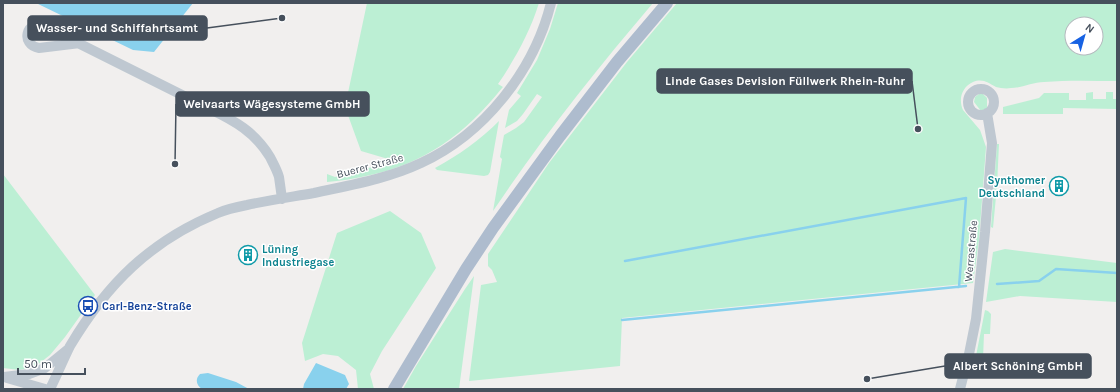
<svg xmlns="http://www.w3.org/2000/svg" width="1120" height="392" font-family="Karla,sans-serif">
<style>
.green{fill:#bcefd4;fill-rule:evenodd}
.water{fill:#89d1ed}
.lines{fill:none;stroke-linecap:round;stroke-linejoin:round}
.stream{stroke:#89d1ed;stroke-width:2.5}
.minor{stroke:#bfc8d1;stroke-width:10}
.major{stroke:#aebcce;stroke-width:12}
.labels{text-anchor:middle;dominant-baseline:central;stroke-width:3;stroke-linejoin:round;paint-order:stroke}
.street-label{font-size:11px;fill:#46505c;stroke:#fff}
.culture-label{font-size:11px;font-weight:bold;fill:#0d838f;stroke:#fff;text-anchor:end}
.transit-label{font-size:11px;font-weight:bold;fill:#164399;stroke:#fff;text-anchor:start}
.leader{fill:none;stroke:#46505c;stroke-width:1.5}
.callout-dot{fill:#46505c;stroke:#fff;stroke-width:1.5}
.callout{fill:#46505c;stroke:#46505c;stroke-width:1.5}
.callout-label{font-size:12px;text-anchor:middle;font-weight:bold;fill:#fff}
</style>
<rect width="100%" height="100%" fill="#f1efee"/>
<!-- green -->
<path class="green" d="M367 3H539C530 32 515 59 498 84L503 87 502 88C465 134 425 164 366 176 353 179 340 181 327 182V174L335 177 395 161 361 151 345 107Z
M558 3H653C596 70 542 138 493 211L502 159 500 157 504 135 516 128 524 122 542 97 537 94 523 114 517 121 505 128 509 110 521 96 517 93 537 60 550 29Z
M677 3H1117V81C1093 81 1068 80 1044 82 1033 82 1022 88 1011 88 1006 89 1000 88 996 87 988 83 983 78 973 82 962 87 958 99 963 110L980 130 986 147 979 240 973 283 622 318 620 366 469 381 481 285 497 282 492 270 488 266V254L549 163 627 62ZM1072 24H1096V48H1072Z
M1093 92V99H1106V92H1113V99H1117V109L1063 108V114H1003V107L1039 98 1044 93H1069V100H1086V93Z
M979 94H983L987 98V108L983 111H981L974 102 975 97Z
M499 121 490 172 488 175 484 176 437 170 435 168C459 155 480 140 499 121Z
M997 144H999L997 186 993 228 991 227Z
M3 174 95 295 65 337 50 355 36 366 20 370 3 368Z
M390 211 421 233 436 268 382 351 370 374 374 389H358L356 370 338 356 323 354 305 361 302 343 337 233Z
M1005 249 1117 263V302L1020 296 986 302 993 252Z
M474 276 459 389H403L416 366 465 289Z
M985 310 988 311 991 314 990 334H984L983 359 981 361H975Z"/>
<!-- water -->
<path class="water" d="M36 3H193L154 52 133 50Z
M316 363 345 375 349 384 346 389H303L304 384Z
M208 373 236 382 249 389H202C196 385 195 379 200 374Z"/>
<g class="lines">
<!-- stream -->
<path class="stream" d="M625 261 966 198 959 287
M997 284 1039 281 1056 269 1117 273
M622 320 966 286"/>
<!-- minor -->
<path class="minor" d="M80 43 39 48C20 45 26 19 44 26L210 109C235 121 255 132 270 157 273 163 277 170 279 177 280 184 281 191 282 199
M968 102a13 13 0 1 1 26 0a13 13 0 1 1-26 0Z
M4 377 29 374 45 368 67 350
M7 378 45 389
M50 389C57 375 63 360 70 346 107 284 150 241 218 213 227 209 237 207 247 205 269 200 291 197 314 193 350 185 387 179 421 163 484 134 534 71 551 3
M960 389 969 354 976 319 985 232 992 143 987 113"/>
<!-- major -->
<path class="major" d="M394 389 466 269 493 228 560 136 617 62 667 3"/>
</g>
<!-- icons -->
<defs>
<g id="building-ring" transform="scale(1)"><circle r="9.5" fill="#fff" stroke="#0f9aa8" stroke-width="1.5"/><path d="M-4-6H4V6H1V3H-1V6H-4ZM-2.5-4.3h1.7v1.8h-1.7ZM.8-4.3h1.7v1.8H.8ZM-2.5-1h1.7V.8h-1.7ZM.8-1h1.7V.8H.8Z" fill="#0f9aa8"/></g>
<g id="bus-ring" transform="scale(1)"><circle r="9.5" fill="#fff" stroke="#1a4fb4" stroke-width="1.5"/><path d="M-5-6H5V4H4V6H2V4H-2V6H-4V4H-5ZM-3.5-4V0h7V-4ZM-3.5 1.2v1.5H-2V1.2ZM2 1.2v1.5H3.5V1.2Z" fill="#1a4fb4"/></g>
</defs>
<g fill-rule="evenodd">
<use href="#building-ring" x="1059" y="186"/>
<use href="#building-ring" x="248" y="255"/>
<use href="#bus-ring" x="88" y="306"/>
</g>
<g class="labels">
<!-- street labels -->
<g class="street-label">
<text transform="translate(370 166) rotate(-15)">Buerer Straße</text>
<text transform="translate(971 251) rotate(-85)">Werrastraße</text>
</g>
<!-- culture labels -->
<g class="culture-label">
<text x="1045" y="180">Synthomer<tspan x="1045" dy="13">Deutschland</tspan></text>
<text x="262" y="249" text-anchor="start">Lüning<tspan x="262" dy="13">Industriegase</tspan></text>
</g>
<!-- transit labels -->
<g class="transit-label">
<text x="102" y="306">Carl-Benz-Straße</text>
</g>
</g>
<!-- callouts -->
<path class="leader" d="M282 18L207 28M918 129L912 81M175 164L176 104M867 379L945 366"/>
<g class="callout-dot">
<circle cx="282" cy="18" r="4"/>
<circle cx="918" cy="129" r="4"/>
<circle cx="175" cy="164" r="4"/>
<circle cx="867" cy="379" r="4"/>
</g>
<g class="callout">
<rect x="28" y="16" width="179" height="24" rx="4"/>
<rect x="657" y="69" width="255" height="24" rx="4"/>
<rect x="176" y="92" width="193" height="24" rx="4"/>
<rect x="945" y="354" width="146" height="24" rx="4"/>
</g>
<g class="callout-label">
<text x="117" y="32">Wasser- und Schiffahrtsamt</text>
<text x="785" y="85">Linde Gases Devision Füllwerk Rhein-Ruhr</text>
<text x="272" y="108">Welvaarts Wägesysteme GmbH</text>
<text x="1018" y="370">Albert Schöning GmbH</text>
</g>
<!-- border -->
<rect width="1120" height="392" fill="none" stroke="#46505c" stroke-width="8"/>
<!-- north arrow -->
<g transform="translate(1084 36) rotate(37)"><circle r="19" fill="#ffffff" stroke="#b5b9be"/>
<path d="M0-3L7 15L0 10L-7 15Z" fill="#1762e3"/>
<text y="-6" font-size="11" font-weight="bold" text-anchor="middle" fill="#46505c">N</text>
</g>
<!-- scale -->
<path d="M18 368v6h67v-6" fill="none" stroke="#46505c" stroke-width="2"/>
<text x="24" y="368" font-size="12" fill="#46505c" stroke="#ffffff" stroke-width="3" paint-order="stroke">50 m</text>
</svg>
